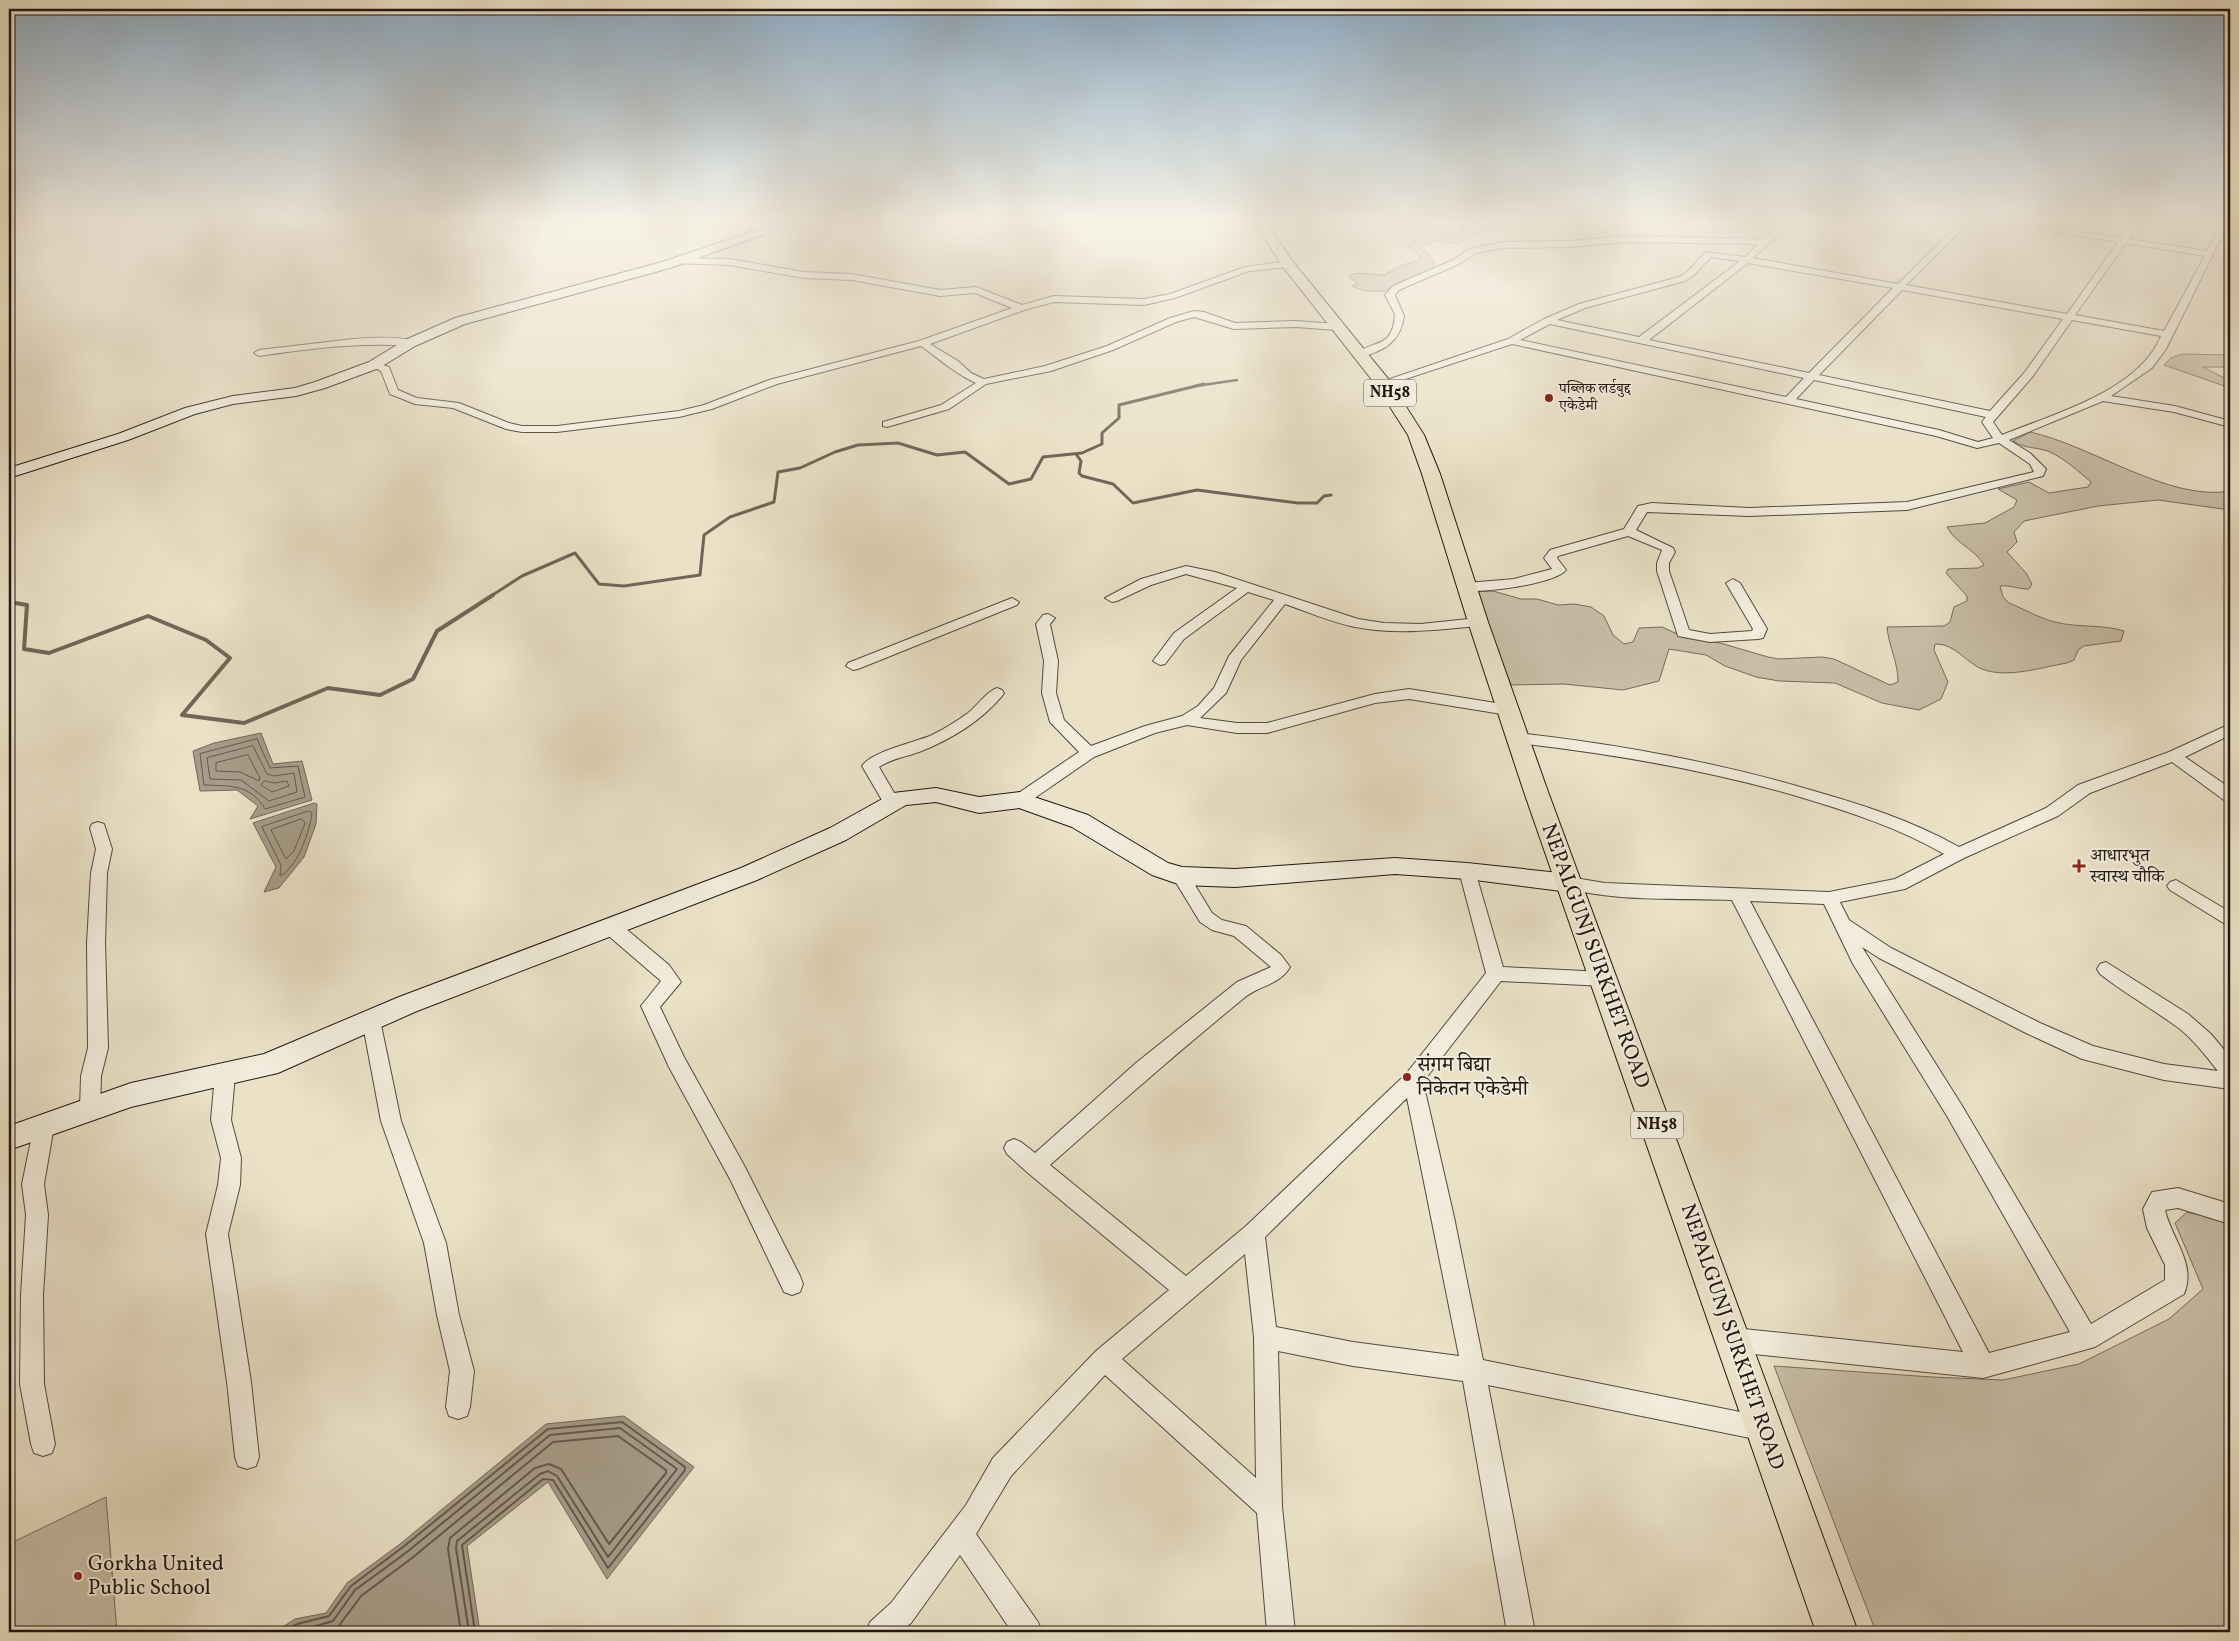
<svg xmlns="http://www.w3.org/2000/svg" width="2239" height="1641" font-family="Vollkorn,'Noto Serif Devanagari',serif">
<style>
.green{fill:#c8bea8;stroke:#756a5c}
.water{fill:#a69c89;stroke:#716659}
.lines{fill:none;stroke-linecap:round;stroke-linejoin:round}
.shore-far1{stroke:#64594d;stroke-width:1}
.shore{stroke:#64594d;stroke-width:2}
.stream-far2{stroke:#716659;stroke-width:2.5}
.stream-far1{stroke:#716659;stroke-width:3}
.stream{stroke:#716659;stroke-width:4}
.street-casing{stroke:#54493e;stroke-width:2}
.secondary-casing{stroke:#221611;stroke-width:2}
.primary-casing{stroke:#221611;stroke-width:2}
.street{fill:#f1ecdb;fill-rule:evenodd}
.secondary{fill:#f1ecdb;fill-rule:evenodd}
.primary{fill:#eae1c7;fill-rule:evenodd}
.poi-dot{fill:#8f2418;stroke:#f1ecdb;stroke-width:2}
.labels{text-anchor:middle;dominant-baseline:central;stroke-width:4;stroke-linejoin:round;paint-order:stroke}
.far-poi-label{font-size:15px;fill:#221611;stroke:#f1ecdb;text-anchor:start}
.shield{fill:#f1ecdb;stroke:#60564e;stroke-width:1}
.shield-label{font-size:16px;font-weight:bold;fill:#221611}
.poi-label{font-size:18px;fill:#221611;stroke:#f1ecdb;text-anchor:start}
.near-street-label{font-size:21px;fill:#221611;stroke:#f1ecdb}
.near-poi-label{font-size:21px;fill:#221611;stroke:#f1ecdb;text-anchor:start}
</style>
<rect width="100%" height="100%" fill="#eae1c7"/>
<filter id="stains"><feTurbulence type="fractalNoise" baseFrequency=".004" numOctaves="4"/><feColorMatrix values="0 0 0 0 .2 0 0 0 0 .09 0 0 0 0 .02 0 0 0 .5 -.17"/></filter>
<radialGradient id="worn" r=".72"><stop offset=".6" stop-color="#630" stop-opacity="0"/><stop offset="1" stop-color="#630" stop-opacity=".3"/></radialGradient>
<!-- green -->
<path class="green" d="M1482 220H1536L1498 224 1478 235 1468 237 1460 244 1436 241 1420 247 1433 259 1434 268 1397 284 1385 291H1365L1352 286 1358 283 1350 278V275L1358 273 1384 275 1403 265 1419 260 1420 255 1409 247 1410 243 1419 241 1429 236 1461 232 1463 225Z
M2182 354 2230 355V367H2203L2230 381V388L2164 365 2171 358Z
M2030 432C2091 445 2169 502 2230 491V510L2158 500 2098 506 2024 521 2014 532 2017 542 2007 552 2026 573 2032 584 2029 589C2018 589 2010 585 2000 586L2003 597 2009 603C2024 609 2039 618 2055 622 2078 628 2102 624 2124 631L2121 641 2084 646 2078 650 2074 660 2067 663C2042 667 2007 679 1982 669 1965 662 1956 644 1935 644L1934 650 1948 682 1941 699 1919 710 1882 703 1835 683 1779 681 1756 677 1725 666 1706 655 1669 649 1659 681 1623 690 1564 684 1511 685 1473 592 1493 591 1521 599H1537L1558 605 1574 604 1591 607 1604 616 1613 635 1624 644 1633 642 1639 628 1662 627 1686 638 1720 643 1768 657 1779 659 1822 657 1834 659 1890 685 1898 682C1898 661 1889 648 1887 627L1944 626 1950 622 1954 607 1967 601V596L1946 573 1948 569 1978 568 1984 565C1975 549 1956 544 1947 527L1985 523 2014 507 2017 500 1998 489 2029 482 2049 493 2088 487 2091 482C2078 471 2065 459 2050 452 2035 446 2028 450 2013 441Z
M2187 1212 2230 1222V1632H1876L1774 1366 1932 1377 2003 1380 2079 1364 2169 1319 2203 1289 2175 1223Z
M106 1497 117 1632H9V1544Z"/>
<!-- water -->
<path class="water" d="M261 733 273 764 302 761 312 800 250 819 258 806 237 790 200 791 193 751 214 743Z
M314 803 317 804 316 824 304 857 279 888 264 892 276 867 253 823Z
M624 1416 694 1467 607 1579 548 1482 467 1546 480 1632H275L295 1619 326 1613 347 1583 400 1544 546 1424Z"/>
<g class="lines">
<!-- shore-far1 -->
<path class="shore-far1" d="M257 739 270 768 298 766 305 797 265 809C251 784 229 786 204 785L200 754Z
M253 746 267 774 274 776 294 773 297 792 269 801 241 780 210 779 207 758Z
M248 755 260 778 259 781 240 772 216 771V763Z
M265 781 274 783 287 781 289 786 272 792 261 785Z
M309 811 312 813C310 831 297 868 280 876L281 865 262 827Z
M302 819 305 823 294 851 286 859 271 830Z"/>
<!-- shore -->
<path class="shore" d="M284 1632 297 1624 329 1616 351 1586 403 1547 548 1429 622 1422 685 1467V1470L608 1568 553 1480 543 1479 462 1545 475 1632
M296 1632 333 1621 355 1590 407 1552 550 1435 620 1428 677 1469 608 1557 557 1476 548 1471 540 1474 457 1541 456 1548 469 1632
M323 1632 338 1627 361 1596 412 1558 553 1442 618 1436 666 1470V1473L609 1544 561 1469 549 1464 535 1468 450 1538 448 1549 461 1632"/>
<!-- stream-far2 -->
<path class="stream-far2" d="M1196 386 1237 380"/>
<!-- stream-far1 -->
<path class="stream-far1" d="M1076 454 1081 461 1079 473 1082 476 1113 484 1133 503 1197 490 1298 503H1317L1324 496 1331 495
M491 596 522 576 575 553 599 584 624 586 700 575 704 535 730 517 774 502 778 472 800 468 835 452 858 445 898 443 937 455 965 452 1009 484 1031 479 1043 457 1082 453 1102 444V433L1119 418V405L1204 384"/>
<!-- stream -->
<path class="stream" d="M9 602 27 605 24 649 49 653 148 616 206 640 230 658 182 715 244 723 328 688 380 695 413 679 437 631 493 595"/>
<!-- street casing -->
<g class="street-casing">
<path id="street" d="M1785 220H1794L1753 258 1898 284 1963 220H1972L1906 285 2067 314 2118 242 1994 222 1990 220H2009L2121 238 2134 220H2142L2129 239 2207 251 2224 220H2230L2166 349 2152 368 2111 396 2175 406 2230 421V427L2174 412 2103 401 2009 440 2030 453 2046 469 2043 476 1907 510 1749 516 1647 512 1636 530 1673 548 1675 552 1669 563V571L1689 630 1710 634 1752 631 1753 629 1726 583 1733 579 1740 583 1767 629 1763 638 1758 639 1710 642 1678 636 1657 571V563L1662 550 1628 536 1558 556 1557 558 1566 570C1555 584 1480 594 1462 590L1460 587 1467 583 1514 579 1552 569 1544 558 1550 550 1624 529 1638 506 1652 503 1749 508 1907 502 2034 472 2030 464 1999 443 1977 448 1936 436 1512 344 1387 385 1383 386 1378 383 1508 339 1544 319 1579 304 1679 277 1687 272 1706 252 1745 257 1758 244 1623 242 1572 247 1502 248 1476 253 1459 264 1399 290 1395 295 1404 316C1401 341 1384 351 1361 357L1356 354C1373 339 1393 350 1395 314L1385 295 1393 286 1453 260 1470 249 1502 242 1572 241 1623 236 1764 239ZM2126 243 2205 256 2164 331 2075 315ZM1711 257 1740 261 1639 337 1557 320 1585 308 1685 281 1693 276ZM1748 263 1893 288 1809 373 1649 340ZM1902 290 2063 319 2025 372 1990 411 1819 375ZM2072 320 2161 336C2139 391 2053 414 2002 435L1993 422 2033 376ZM1550 324 1804 378 1786 397 1520 340ZM1814 380 1986 417 1982 422 1993 438 1978 442 1939 430 1796 399Z
M676 258 729 259 804 272 852 274 940 290 976 287 1022 305 1054 296 1144 299 1170 294 1245 267 1288 261 1292 264 1288 267 1249 271 1175 298 1144 305 1054 302 1024 310 930 344 958 361 971 373 984 379 1045 366 1107 346 1170 318 1194 311 1204 312 1235 323 1296 321 1337 324 1342 327 1337 330 1296 327 1234 329 1194 317 1176 322 1113 350 1051 371 986 384 949 409 887 427 883 426V422L941 405 976 383C957 375 938 358 921 346L777 384 712 409 679 417 557 432H522L506 429 453 408 415 404 390 394 381 371 369 365 374 362 389 367 398 390 417 398 459 403 509 423 522 426H557L679 411 704 405 769 380 919 341 1012 308 975 293 940 296 852 280 804 278 729 265 673 263 672 261Z
M353 339C367 338 405 335 415 343L410 346C359 342 309 349 259 356L254 353 259 350Z
M1186 566 1215 572 1358 619 1384 623 1421 624 1478 618 1485 622 1478 626C1437 630 1396 635 1355 627 1331 622 1308 612 1285 604L1241 660 1226 693 1200 718 1237 723H1267L1375 694 1409 689 1508 705 1515 710 1508 715 1409 699 1375 703 1267 733H1237L1187 725 1155 733 1094 757 1026 804H1014L1012 800 1014 796 1079 752 1050 722 1042 693 1044 661 1036 624 1043 615 1048 614 1055 618 1050 624 1058 661 1056 693 1064 720 1091 746 1145 726 1182 716 1198 706 1214 688 1229 656 1274 600 1248 592 1184 639 1165 664 1160 665 1153 661 1174 633 1237 588 1186 574 1151 585 1117 601 1112 602 1105 598 1141 579Z
M1012 598 1019 602 1017 605 858 669 853 670 846 666 848 663Z
M997 688 1002 690 1004 693 1002 696C980 722 950 740 919 752 905 757 891 759 879 767L900 803 898 807H886L862 766C872 751 914 743 932 735 944 729 957 721 968 713 977 706 987 691 997 688Z
M2230 724V735L2185 757 2230 788V801L2224 800 2172 762 2090 793 2058 816 1964 858 1905 889 1840 902 1849 920 1891 948 2040 1023 2093 1046 2164 1064 2218 1071C2205 1055 2191 1036 2173 1024 2149 1007 2123 992 2100 974L2097 969 2100 964 2106 962 2188 1014 2211 1034 2230 1057V1089L2164 1080 2082 1059 2026 1033 1879 958 1862 947 1961 1104 2091 1324 2165 1280V1265L2147 1228 2143 1209 2152 1192 2178 1188 2230 1204V1224L2178 1208 2165 1210C2171 1238 2197 1264 2184 1294L2095 1347 1983 1378 1734 1352 1726 1348 1722 1340 1726 1332 1734 1328 1963 1352 1732 900C1681 898 1611 902 1563 887L1560 883 1563 879 1569 877 1605 883 1829 892 1895 879 1944 854C1899 828 1850 812 1800 797 1708 770 1614 754 1518 743L1513 741 1510 738 1513 735 1518 733C1616 744 1712 761 1807 789 1860 804 1911 820 1959 847L2046 808 2078 785 2169 752ZM1750 901 1824 904 1853 964 1947 1116 2070 1332 1989 1353Z
M98 822 104 824 112 849 107 873 105 943 108 1048 101 1076 100 1109 97 1115 90 1118 83 1115 80 1109 81 1076 88 1048 87 943 91 873 96 849 90 828 92 824Z
M1467 865 1473 867 1475 871 1503 967 1604 972 1611 974 1613 979 1611 984 1604 986 1501 981 1423 1082 1454 1217 1483 1360 1765 1417 1774 1420 1777 1429 1774 1438 1765 1441 1488 1385 1535 1632H1507L1463 1381 1353 1366 1278 1351 1282 1507 1295 1632H1267L1257 1513 1105 1375 1011 1476 976 1534 1038 1622 1042 1632H1012L960 1555 911 1623 900 1632H866L870 1622 891 1603 966 1505 993 1458 1096 1351 1169 1290 1028 1173 1007 1154 1004 1148 1007 1142 1014 1139 1021 1142 1035 1153 1136 1063 1237 982 1271 967 1234 936 1212 930 1200 922 1172 876 1175 872 1181 870 1187 872 1212 913 1222 920 1246 926 1281 955 1290 967C1280 985 1259 985 1244 998 1178 1052 1114 1108 1050 1165L1186 1276 1246 1226 1406 1074 1486 973 1459 871 1461 867ZM1407 1098 1459 1356 1353 1342 1276 1327 1265 1237ZM1245 1254 1254 1337 1256 1478 1122 1359Z
M2176 880 2230 912V927L2170 890 2167 886 2170 882Z
M610 920 619 923 669 965 681 982 660 1007 684 1057 745 1167 800 1276 803 1284 800 1292 792 1295 784 1292 731 1181 669 1067 641 1006 661 981 604 932 601 927 604 922Z
M371 1012 378 1015 380 1020 401 1121 446 1243 459 1315 474 1371 470 1407 467 1416 458 1419 449 1416 446 1407 450 1371 437 1315 424 1243 381 1121 362 1020 364 1015Z
M225 1067 232 1069 235 1075 231 1120 241 1158 240 1185 228 1234 251 1382 259 1457 256 1466 247 1469 238 1466 235 1457 227 1382 206 1234 218 1185 221 1158 211 1120 215 1075 218 1069Z
M44 1117 51 1120 54 1126 44 1184 48 1215 43 1295 44 1384 55 1444 52 1453 43 1456 34 1453 31 1444 20 1384 21 1295 26 1215 22 1184 34 1126 37 1120Z"/>
</g>
<!-- secondary casing -->
<g class="secondary-casing">
<path id="secondary" d="M787 220H804L670 268 465 324 415 346 379 368 325 388 296 396 233 404 195 414 128 440 9 478V468L118 434 185 408 233 396 295 388 315 382 369 362 405 340 455 318 662 262Z
M936 788 979 797 1020 792 1028 795 1088 815 1168 863 1182 867 1235 869 1395 858 1467 863 1569 874 1577 877 1581 883 1577 889 1569 892 1467 879 1395 874 1235 887 1181 885 1152 875 1072 827 1019 808 979 813 936 802 906 805 846 840 757 880 417 1011 278 1073 131 1107 9 1150V1126L131 1083 264 1054 399 997 741 868 830 828 893 793Z"/>
</g>
<!-- primary casing -->
<g class="primary-casing">
<path id="primary" d="M1253 220H1265L1293 262 1389 380 1424 435 1440 474 1488 622 1547 789 1858 1632H1816L1523 789 1468 622 1422 474 1408 435 1376 385 1283 267Z"/>
</g>
<!-- street -->
<use href="#street" class="street"/>
<!-- secondary -->
<use href="#secondary" class="secondary"/>
<!-- primary -->
<use href="#primary" class="primary"/>
</g>
<!-- sky -->
<linearGradient id="sky" x2="0" y2="1"><stop stop-color="#8daac2"/><stop offset="0.49" stop-color="#f6f2e6"/><stop offset="1" stop-color="#f6f2e6" stop-opacity="0"/></linearGradient>
<rect width="2239" height="450" fill="url(#sky)"/>
<!-- markers -->
<g class="poi-dot">
<circle cx="1549" cy="398" r="5"/>
<path d="M2076.5 858.5h5v5h5v5h-5v5h-5v-5h-5v-5h5z"/>
<circle cx="1407" cy="1077" r="5"/>
<circle cx="78" cy="1576" r="5"/>
</g>
<g class="labels">
<!-- far-poi labels -->
<g class="far-poi-label">
<text x="1559" y="389">पब्लिक लर्डबुद्द<tspan x="1559" dy="17">एकेडेमी</tspan></text>
</g>
<!-- shield labels -->
<g class="shield">
<rect x="1364" y="379.5" width="52" height="27" rx="4"/>
<rect x="1631" y="1111.5" width="52" height="27" rx="4"/>
</g>
<g class="shield-label">
<text x="1390" y="393">NH58</text>
<text x="1657" y="1125">NH58</text>
</g>
<!-- poi labels -->
<g class="poi-label">
<text x="2090" y="856">आधारभुत<tspan x="2090" dy="21">स्वास्थ चौकि</tspan></text>
</g>
<!-- near-street labels -->
<g class="near-street-label">
<text transform="translate(1595 956) rotate(70)">NEPALGUNJ SURKHET ROAD</text>
<text transform="translate(1732 1337) rotate(71)">NEPALGUNJ SURKHET ROAD</text>
</g>
<!-- near-poi labels -->
<g class="near-poi-label">
<text x="1417" y="1065">संगम बिद्या<tspan x="1417" dy="24">निकेतन एकेडेमी</tspan></text>
<text x="88" y="1564">Gorkha United<tspan x="88" dy="24">Public School</tspan></text>
</g>
</g>
<!-- margin -->
<rect width="2239" height="1641" fill="none" stroke="#eae1c7" stroke-width="30"/>
<rect x="10" y="10" width="2219" height="1621" fill="none" stroke="#221611" stroke-width="2.5"/>
<rect x="15" y="15" width="2209" height="1611" fill="none" stroke="#221611"/>
<rect width="100%" height="100%" filter="url(#stains)"/>
<rect width="100%" height="100%" fill="url(#worn)"/>
</svg>
